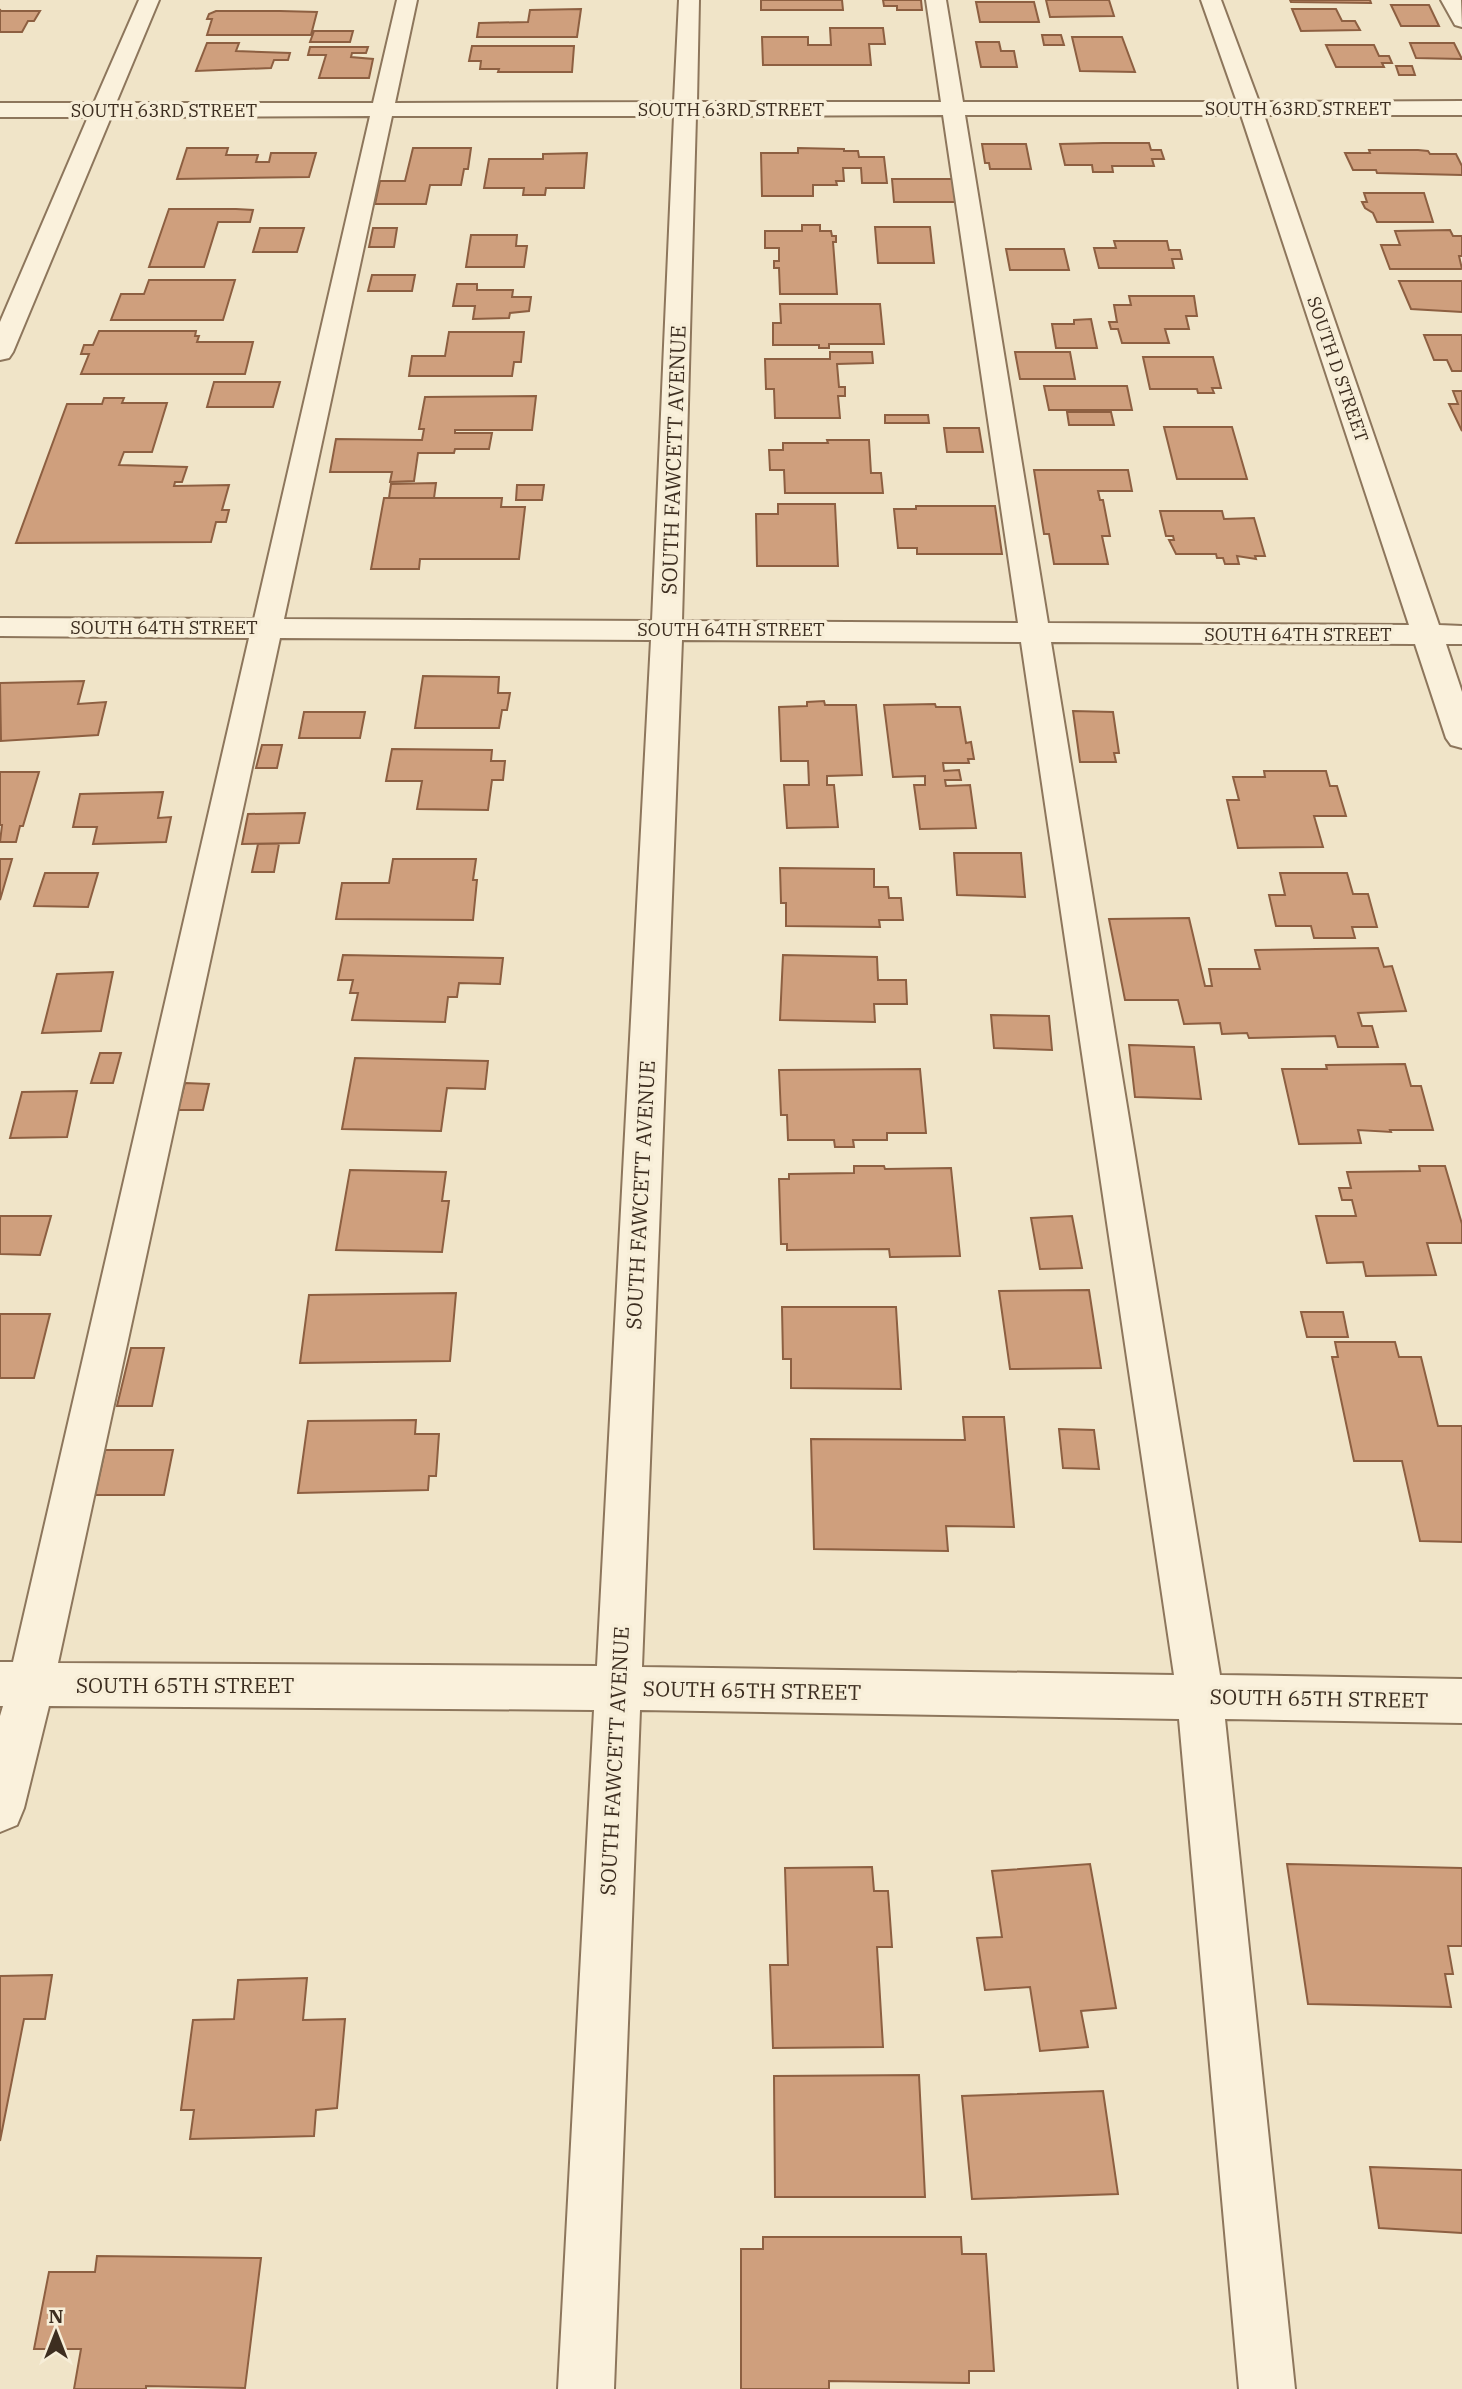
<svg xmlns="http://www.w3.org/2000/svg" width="1462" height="2389" font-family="'IBM Plex Serif',serif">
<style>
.building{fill:#cf9f7d;stroke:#8d5f41;stroke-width:2}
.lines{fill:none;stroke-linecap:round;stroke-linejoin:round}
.minor-casing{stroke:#8d765c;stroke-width:4}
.minor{fill:#faf1dc;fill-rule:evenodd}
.labels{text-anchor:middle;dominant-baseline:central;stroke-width:7;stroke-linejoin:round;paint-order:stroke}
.far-street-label{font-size:18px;fill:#3d2e20;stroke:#f7eed8}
.street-label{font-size:21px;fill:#3d2e20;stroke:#f7eed8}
</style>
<rect width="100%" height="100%" fill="#f0e4c8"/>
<!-- building -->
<path class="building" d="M761 0H842L843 10H761Z
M883 0H921L922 10H897V6H884Z
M1046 0H1109L1114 16 1050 17Z
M1290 0H1370L1371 3 1291 2Z
M976 2H1034L1039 22H980Z
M1391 5H1429L1439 26H1401Z
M581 9 577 37H477L479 23 528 22 530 10Z
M1292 9H1336L1342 21H1355L1360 30 1301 31Z
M0 10 1 11H40L34 21H28L22 32H0Z
M216 11H280L317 12 311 35H207L212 19H207L209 14Z
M830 28H883L885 44H869L871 65H763L762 37H808V45H831Z
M314 31H353L350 42H310Z
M1042 35H1061L1064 45H1044Z
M1072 37H1122L1135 72 1080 71Z
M976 42H999L1001 51H1014L1017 67H981Z
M207 43H239L236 51 290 53 288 60H274L271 68 196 71Z
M1410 43H1454L1462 59 1416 58Z
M1326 45H1374L1379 56H1389L1392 63H1382L1384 67H1336Z
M472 46H574L572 72H498L499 69H480L481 61H469Z
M310 47H368L366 53H352L351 57 373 59 369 78H319L326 55H308Z
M1396 66H1412L1415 75H1399Z
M1103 143H1149L1151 150H1161L1164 159H1152L1154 166H1112L1113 172H1093L1092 165H1065L1060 144Z
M982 144H1026L1031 169H990L989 163H985Z
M187 148H228L226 155H258L256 162H269L271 153H316L309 177 177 179Z
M413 148H471L468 169H464L461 185H430L426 204H375L380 181H405Z
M798 148 844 149V151H858L859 157H884L887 183H862L861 168H843L844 181H836L837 185H813V196H762L761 153H798Z
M1369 150H1418L1428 151 1430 154H1456L1462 166V175L1377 173 1376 170H1353L1345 153H1370Z
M587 153 584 188H546L545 195H523L524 188H484L489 159H543V154Z
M892 179H953L957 202H894Z
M1364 193H1424L1433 222H1377L1373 213 1365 208 1362 202H1367Z
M169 209H236L253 210 250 222H218L204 267H149Z
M802 225H820V231H831L832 236H836V242H833L837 294H780L779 268H774V261H779V248H765V231H802Z
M875 227H930L934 263H878Z
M260 228H304L297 252H253Z
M373 228H397L394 247H369Z
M1450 230 1453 236H1462V256H1459L1462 269H1390L1381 245H1400L1395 231Z
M471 235H517L516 246H527L524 267H466Z
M1114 241H1167L1169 250H1180L1182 259H1172L1174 268H1099L1094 248H1116Z
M1006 249H1064L1069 270H1010Z
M372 275H415L412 291H368Z
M149 280H235L223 320H111L121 294H144Z
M1399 281H1462V312L1411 309Z
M457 284H477V290H513L512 297H531L529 311 510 313 509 318 473 319 475 306H453Z
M1129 296H1194L1197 316H1186L1189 329H1165L1169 343H1122L1118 329H1111L1109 322H1117L1114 305H1131Z
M780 304H880L884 344H829V348H819V345H773V323H781Z
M1091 319 1097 348H1056L1052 324H1074V320Z
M99 331H196L195 336H199L197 342H253L245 374H81L89 354H81L84 345H93Z
M449 332H524L521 362H514L512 376H409L412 356H445Z
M1424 335H1462V371H1452L1447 360H1434Z
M830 352H872L873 363 837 364 839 387H845V396H838L840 418H775L774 389H766L765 359H830Z
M1015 352H1070L1075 379H1020Z
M1143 357H1213L1221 388H1212L1214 393H1198L1197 389H1150Z
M214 382H280L273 407H207Z
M1044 386H1127L1132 410H1049Z
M1453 391H1462V431L1449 404H1458Z
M536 396 532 430H455V433H492L489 449H455L454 453H418L414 481 390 482 392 472H330L336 439 422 440 424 429H419L425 397Z
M104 398H124L122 403H167L152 452H124L119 465 187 467 182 482H175L174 486 229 485 222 510H229L226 522H216L211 542 16 543 67 404H102Z
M1067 412H1111L1114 425H1069Z
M885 415H928L929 423H885Z
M1164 427H1232L1247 479H1177Z
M944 428H979L983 452H947Z
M827 440H869L871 473H881L883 493H785L784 470H770L769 450H783V443H828Z
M1034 470H1128L1132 491H1098L1100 500H1103L1110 536H1102L1108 564H1054L1049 534H1044Z
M436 483 434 498H389L391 484Z
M517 485H544L542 500H516Z
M384 498H502L501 507H525L519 559H420L419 569H371Z
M778 504H835L838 566H757L756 514H778Z
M916 506H995L1002 554H917V548H898L894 509H916Z
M1160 511H1222L1224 519 1254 518 1265 556H1255L1256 559 1237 556 1239 564H1225L1223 558H1217L1216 554H1176L1169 540H1174L1173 536H1166Z
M423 676 499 677 498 693H510L507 710H502L499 728H415Z
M84 681 78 704 106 702 98 735 1 741 0 683Z
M824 701 825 705H856L862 775 827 776V785H834L838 827 787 828 784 785H809L808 761H781L779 707 807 706V702Z
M935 704 936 707H960L966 743 971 742 974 759H968L969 763H943L944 771 959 770 961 780H945L946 786 970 785 976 828 920 829 914 785H925V776L893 777 884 705Z
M1073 711 1113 712 1119 753H1114L1116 762H1080Z
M304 712H365L360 738H299Z
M262 745H282L277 768H256Z
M392 749 492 750 491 761H505L503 780H492L488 810 417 809 422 781H386Z
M1264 771H1326L1330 786H1337L1346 816H1314L1323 847 1238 848 1227 800H1239L1233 777H1265Z
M0 772H39L23 826H20L16 842H0L2 825H0Z
M163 792 158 818 171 817 166 842 93 844 97 827H73L80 794Z
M305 813 299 843 242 844 248 814Z
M258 844H279L274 872H252Z
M954 853H1021L1025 897 957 895Z
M0 859H12L0 900Z
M393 859H476L473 880H477L473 920 336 919 342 883H389Z
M780 868 874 869V887H888L889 898H901L903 920H879L880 927 786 926V903H781Z
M45 873H98L88 907 34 906Z
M1280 873H1347L1353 894H1368L1377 927H1352L1355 938H1314L1311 926H1276L1269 895H1285Z
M1189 918 1205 986H1212L1209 969H1260L1255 950 1378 948 1384 967 1392 966 1406 1011 1358 1013 1362 1026H1372L1378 1047H1338L1335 1036 1249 1038 1247 1033 1222 1034 1220 1023 1184 1024 1178 1000H1125L1109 919Z
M343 955 503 958 500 984 459 983 457 997H448L445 1022 352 1020 358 993H350L353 980H338Z
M783 955 877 957 878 980H906L907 1004H874L875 1022 780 1020Z
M113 972 101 1031 42 1033 57 974Z
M991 1015 1049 1016 1052 1050 994 1048Z
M1129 1045 1194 1047 1201 1099 1135 1097Z
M100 1053H121L113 1083H91Z
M355 1058 488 1061 485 1089 447 1088 441 1131 342 1129Z
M1405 1064 1411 1086H1421L1433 1130H1390L1391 1132 1358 1130 1361 1143 1299 1144 1282 1069H1327L1326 1065Z
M920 1069 926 1133H887V1140H853L854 1147H835L834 1140H788L787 1115H781L779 1070Z
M185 1083 209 1084 203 1110H178Z
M77 1091 67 1137 10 1138 22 1092Z
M854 1166H884L885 1169 951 1168 960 1256 890 1257 889 1249 787 1250V1244H781L779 1179H789V1174L854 1173Z
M1419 1166H1445L1462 1224V1243H1427L1436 1275 1366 1276 1363 1262 1327 1263 1316 1216H1356L1352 1200H1342L1339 1188H1351L1347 1172 1420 1171Z
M350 1170 446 1172 442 1201H449L442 1252 336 1250Z
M0 1216H51L40 1255 0 1254Z
M1072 1216 1082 1268 1040 1269 1031 1218Z
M1089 1290 1101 1368 1010 1369 999 1291Z
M456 1293 450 1361 300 1363 309 1295Z
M782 1307H896L901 1389 791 1388V1359H783Z
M1301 1312H1343L1348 1337H1307Z
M0 1314H50L34 1378H0Z
M1335 1342H1395L1399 1357H1421L1438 1426H1462V1542L1420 1541 1402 1461H1354L1332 1357H1338Z
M131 1348H164L152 1406H117Z
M963 1417H1004L1014 1527 946 1526 948 1551 814 1549 811 1439 965 1440Z
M416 1420 415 1434H439L436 1476H429L428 1490 298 1493 308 1421Z
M1059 1429 1094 1430 1099 1469 1063 1468Z
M105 1450H173L164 1495H95Z
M1090 1864 1116 2008 1081 2011 1088 2047 1040 2051 1030 1987 985 1990 977 1938 1002 1937 992 1871Z
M1287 1864 1462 1868V1946H1448L1453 1974H1445L1451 2007 1308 2004Z
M872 1867 874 1891H888L892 1947H877L883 2047 773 2048 770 1965H788L785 1868Z
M52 1975 45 2019H24L0 2141V1976Z
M307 1978 303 2020 345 2019 337 2108 316 2110 314 2136 190 2139 194 2110H181L193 2020 234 2019 238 1980Z
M919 2075 925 2197H775L774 2076Z
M1103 2091 1118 2194 972 2199 962 2096Z
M1370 2167 1462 2170V2233L1379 2228Z
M763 2237H961L962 2254H986L994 2371H969V2383L829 2381V2389H741V2249H763Z
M97 2256 261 2258 245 2388 146 2386V2389H74L81 2349H34L49 2272H95Z"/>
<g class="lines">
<!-- minor casing -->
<g class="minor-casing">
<path id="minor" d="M139 0H159L116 103H373L397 0H417L395 103 674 102 679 0H699L697 102H941L926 0H946L963 102H1237L1201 0H1221L1259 102 1462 101V115H1264L1439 625 1462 626V644H1446L1462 692V748L1451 745 1446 738 1415 644 1051 642 1220 1675 1462 1679V1723L1225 1719 1295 2389H1239L1179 1719 640 1710 614 2389H558L594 1710 49 1706 24 1808 17 1825 0 1832V1716L3 1706H0V1662H13L249 638 0 636V618L254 619 370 116 111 117 13 352 9 358 0 360V322L88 117H0V103H94ZM943 115 1018 623 682 621 696 116ZM965 115H1241L1409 625 1048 623ZM392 116H674L652 621 284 619ZM280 638 651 640 597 1666 58 1663ZM682 640 1021 642 1174 1675 642 1667Z
M1441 0H1461L1462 27 1455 25Z"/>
</g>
<!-- minor -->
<use href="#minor" class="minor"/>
</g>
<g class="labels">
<!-- far-street labels -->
<g class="far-street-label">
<text x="1298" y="108">SOUTH 63RD STREET</text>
<text x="731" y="109">SOUTH 63RD STREET</text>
<text x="164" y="110">SOUTH 63RD STREET</text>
<text transform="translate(1338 369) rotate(71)">SOUTH D STREET</text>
<text x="164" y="627">SOUTH 64TH STREET</text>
<text x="731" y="629">SOUTH 64TH STREET</text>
<text x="1298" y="634">SOUTH 64TH STREET</text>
</g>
<!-- street labels -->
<g class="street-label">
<text transform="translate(673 460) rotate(-88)">SOUTH FAWCETT AVENUE</text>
<text transform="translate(640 1195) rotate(-87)">SOUTH FAWCETT AVENUE</text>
<text x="185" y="1685">SOUTH 65TH STREET</text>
<text transform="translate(752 1690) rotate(1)">SOUTH 65TH STREET</text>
<text transform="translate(1319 1698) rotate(1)">SOUTH 65TH STREET</text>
<text transform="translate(614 1761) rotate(-87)">SOUTH FAWCETT AVENUE</text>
</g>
</g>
<!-- north arrow -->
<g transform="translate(56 2333)" stroke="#f7eed8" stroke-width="5" paint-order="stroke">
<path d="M0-5L12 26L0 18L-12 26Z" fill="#3d2e20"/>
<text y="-10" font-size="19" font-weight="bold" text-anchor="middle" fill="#3d2e20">N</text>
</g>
</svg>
